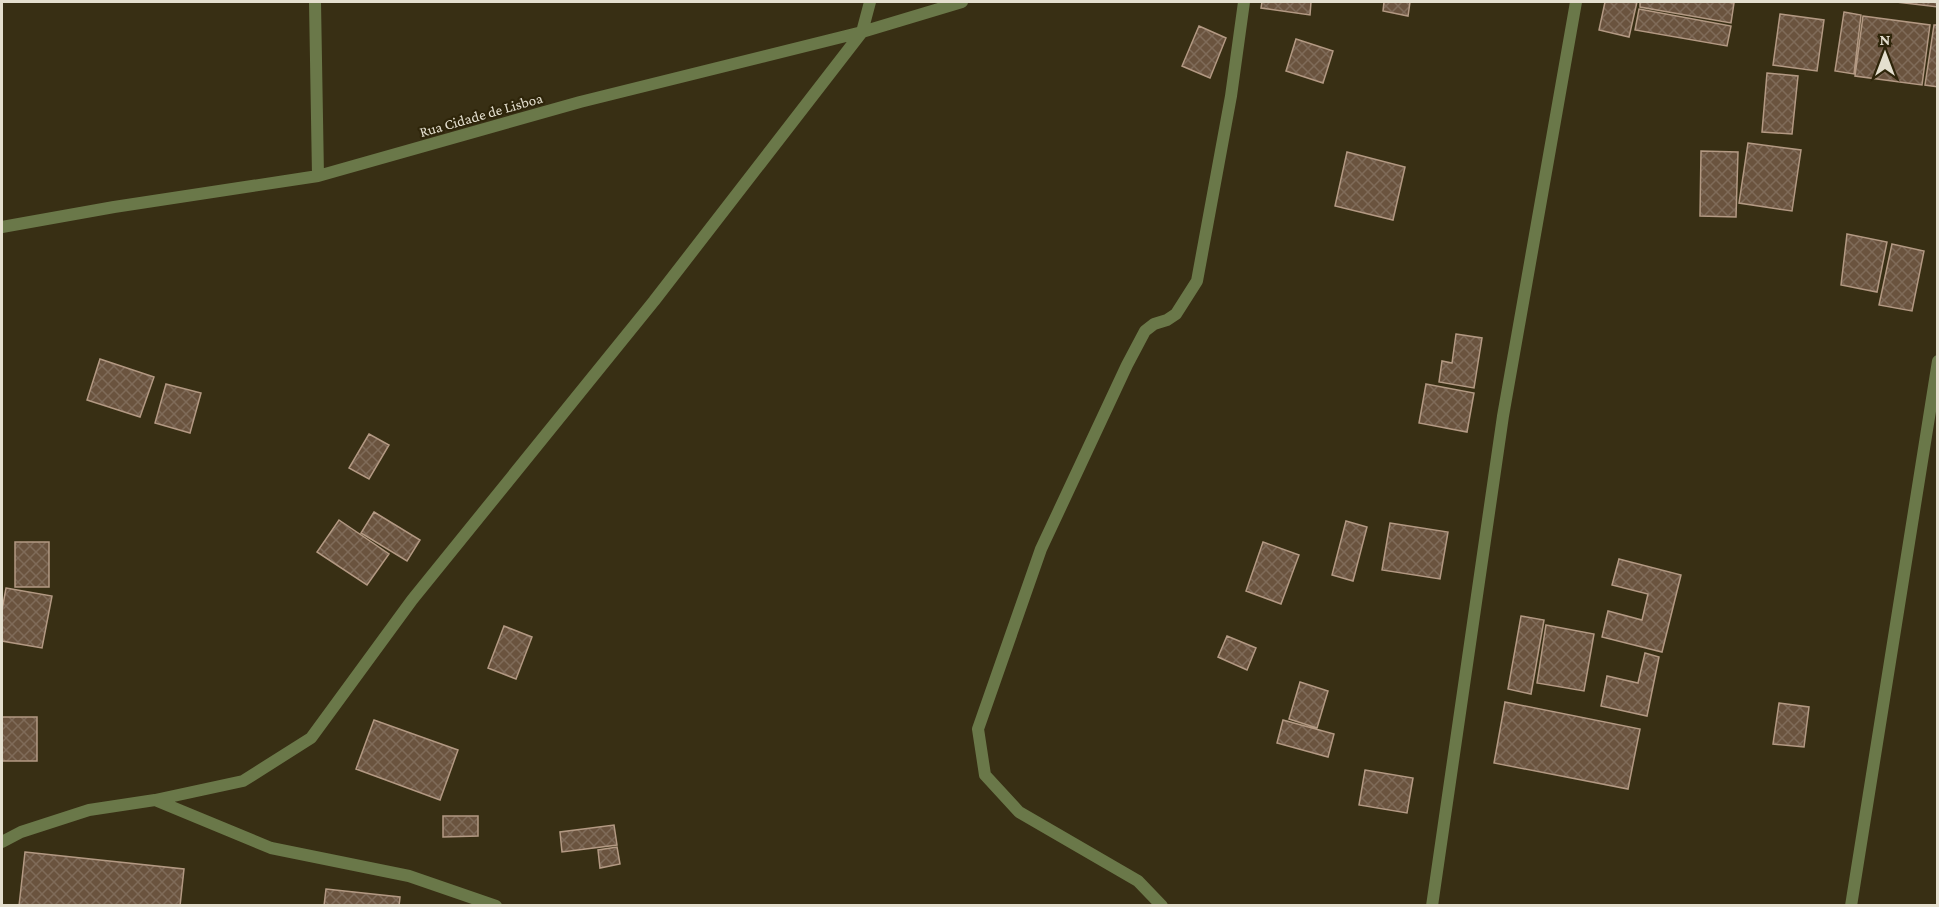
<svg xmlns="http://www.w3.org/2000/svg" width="1939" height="907" font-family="'Crimson Pro',serif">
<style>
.building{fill:url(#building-cross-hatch);stroke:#b39983;stroke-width:1.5}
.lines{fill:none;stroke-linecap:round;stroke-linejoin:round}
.street{stroke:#6a7849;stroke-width:12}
.labels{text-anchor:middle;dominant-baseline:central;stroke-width:4.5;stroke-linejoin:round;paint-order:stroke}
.street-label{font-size:15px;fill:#e4dfcf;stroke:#2e250a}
</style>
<defs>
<pattern id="building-cross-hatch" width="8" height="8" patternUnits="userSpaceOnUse" patternTransform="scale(1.5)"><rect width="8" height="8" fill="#6a533e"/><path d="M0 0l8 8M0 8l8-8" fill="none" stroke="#7f6b59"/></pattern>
</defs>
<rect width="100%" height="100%" fill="#382f14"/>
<!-- building -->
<path class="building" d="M1262 2H1311L1310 15 1261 8Z
M1384 2H1410L1408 16 1383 11Z
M1605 2H1637L1629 37 1599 30Z
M1640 2H1727L1734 3 1731 23 1640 7Z
M1896 2H1938V7Z
M1639 9 1731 26 1727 46 1635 30Z
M1844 12 1861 15 1854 74 1835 71Z
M1780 14 1824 20 1817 71 1773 65Z
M1863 16 1930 25 1922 85 1855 76Z
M1934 25H1938V87L1925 85Z
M1199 26 1226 38 1210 78 1182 66Z
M1296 39 1333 51 1323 83 1286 71Z
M1767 73 1798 76 1792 134 1762 132Z
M1748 143 1801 150 1792 211 1739 203Z
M1701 151 1738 152 1736 217 1700 216Z
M1347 152 1405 167 1393 220 1335 206Z
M1847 234 1887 242 1877 292 1841 285Z
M1892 244 1924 251 1912 311 1879 305Z
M1456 334 1482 338 1474 388 1439 382 1442 361 1452 363Z
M100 359 154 377 140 417 87 400Z
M166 384 201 393 190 433 155 423Z
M1426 384 1474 393 1467 432 1419 423Z
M369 434 389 445 369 479 349 468Z
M374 512 420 540 407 561 361 533Z
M339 520 389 554 367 585 317 552Z
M1346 521 1367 527 1353 581 1332 575Z
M1390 523 1448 532 1440 579 1382 570Z
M15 542H49V587H15Z
M1263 542 1299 555 1281 604 1246 591Z
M1619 559 1681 575 1662 652 1602 637 1608 611 1642 620 1648 594 1612 585Z
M6 588 52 596 42 648 2 641V610Z
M1521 616 1544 620 1531 694 1508 689Z
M1546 625 1594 634 1584 691 1537 683Z
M504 626 532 637 516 679 488 668Z
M1227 636 1256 648 1247 670 1218 657Z
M1645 653 1659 657 1647 716 1601 706 1607 676 1638 683Z
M1300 682 1328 691 1317 728 1289 719Z
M1505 702 1640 729 1628 789 1494 763Z
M1779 703 1809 707 1804 747 1773 744Z
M2 717H37V761H2Z
M374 720 458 750 440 800 356 769Z
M1283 720 1334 734 1328 757 1277 743Z
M1365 770 1413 778 1407 813 1359 805Z
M443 816H478V836L443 837Z
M614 825 617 845 562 852 560 832Z
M617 847 620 864 600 868 598 850Z
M25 852 184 869 180 906H19Z
M326 889 400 897 399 906H324Z"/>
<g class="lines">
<!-- street -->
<path class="street" d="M315 2 318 176
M2 227 114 207 318 176 580 102 862 32 962 2
M155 800 271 848 409 876 496 906
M2 842 21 832 89 810 155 800 243 781 311 738 412 600 654 301 862 32 870 2
M1162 906 1138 881 1019 812 985 775 978 729 1041 549 1127 365 1145 331 1154 324 1167 320 1176 314 1197 281 1231 96 1244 2
M1432 906 1503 416 1576 2
M1851 906 1938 361"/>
</g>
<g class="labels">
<!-- street labels -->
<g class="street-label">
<text transform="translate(481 115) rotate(-16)">Rua Cidade de Lisboa</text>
</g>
</g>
<!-- border -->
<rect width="1939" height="907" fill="none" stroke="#e4dfcf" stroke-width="6"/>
<!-- north arrow -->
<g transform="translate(1885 54)" stroke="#2e250a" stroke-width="4.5" paint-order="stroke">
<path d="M0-4.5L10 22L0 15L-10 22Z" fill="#e4dfcf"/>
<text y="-9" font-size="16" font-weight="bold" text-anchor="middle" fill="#e4dfcf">N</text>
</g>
</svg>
